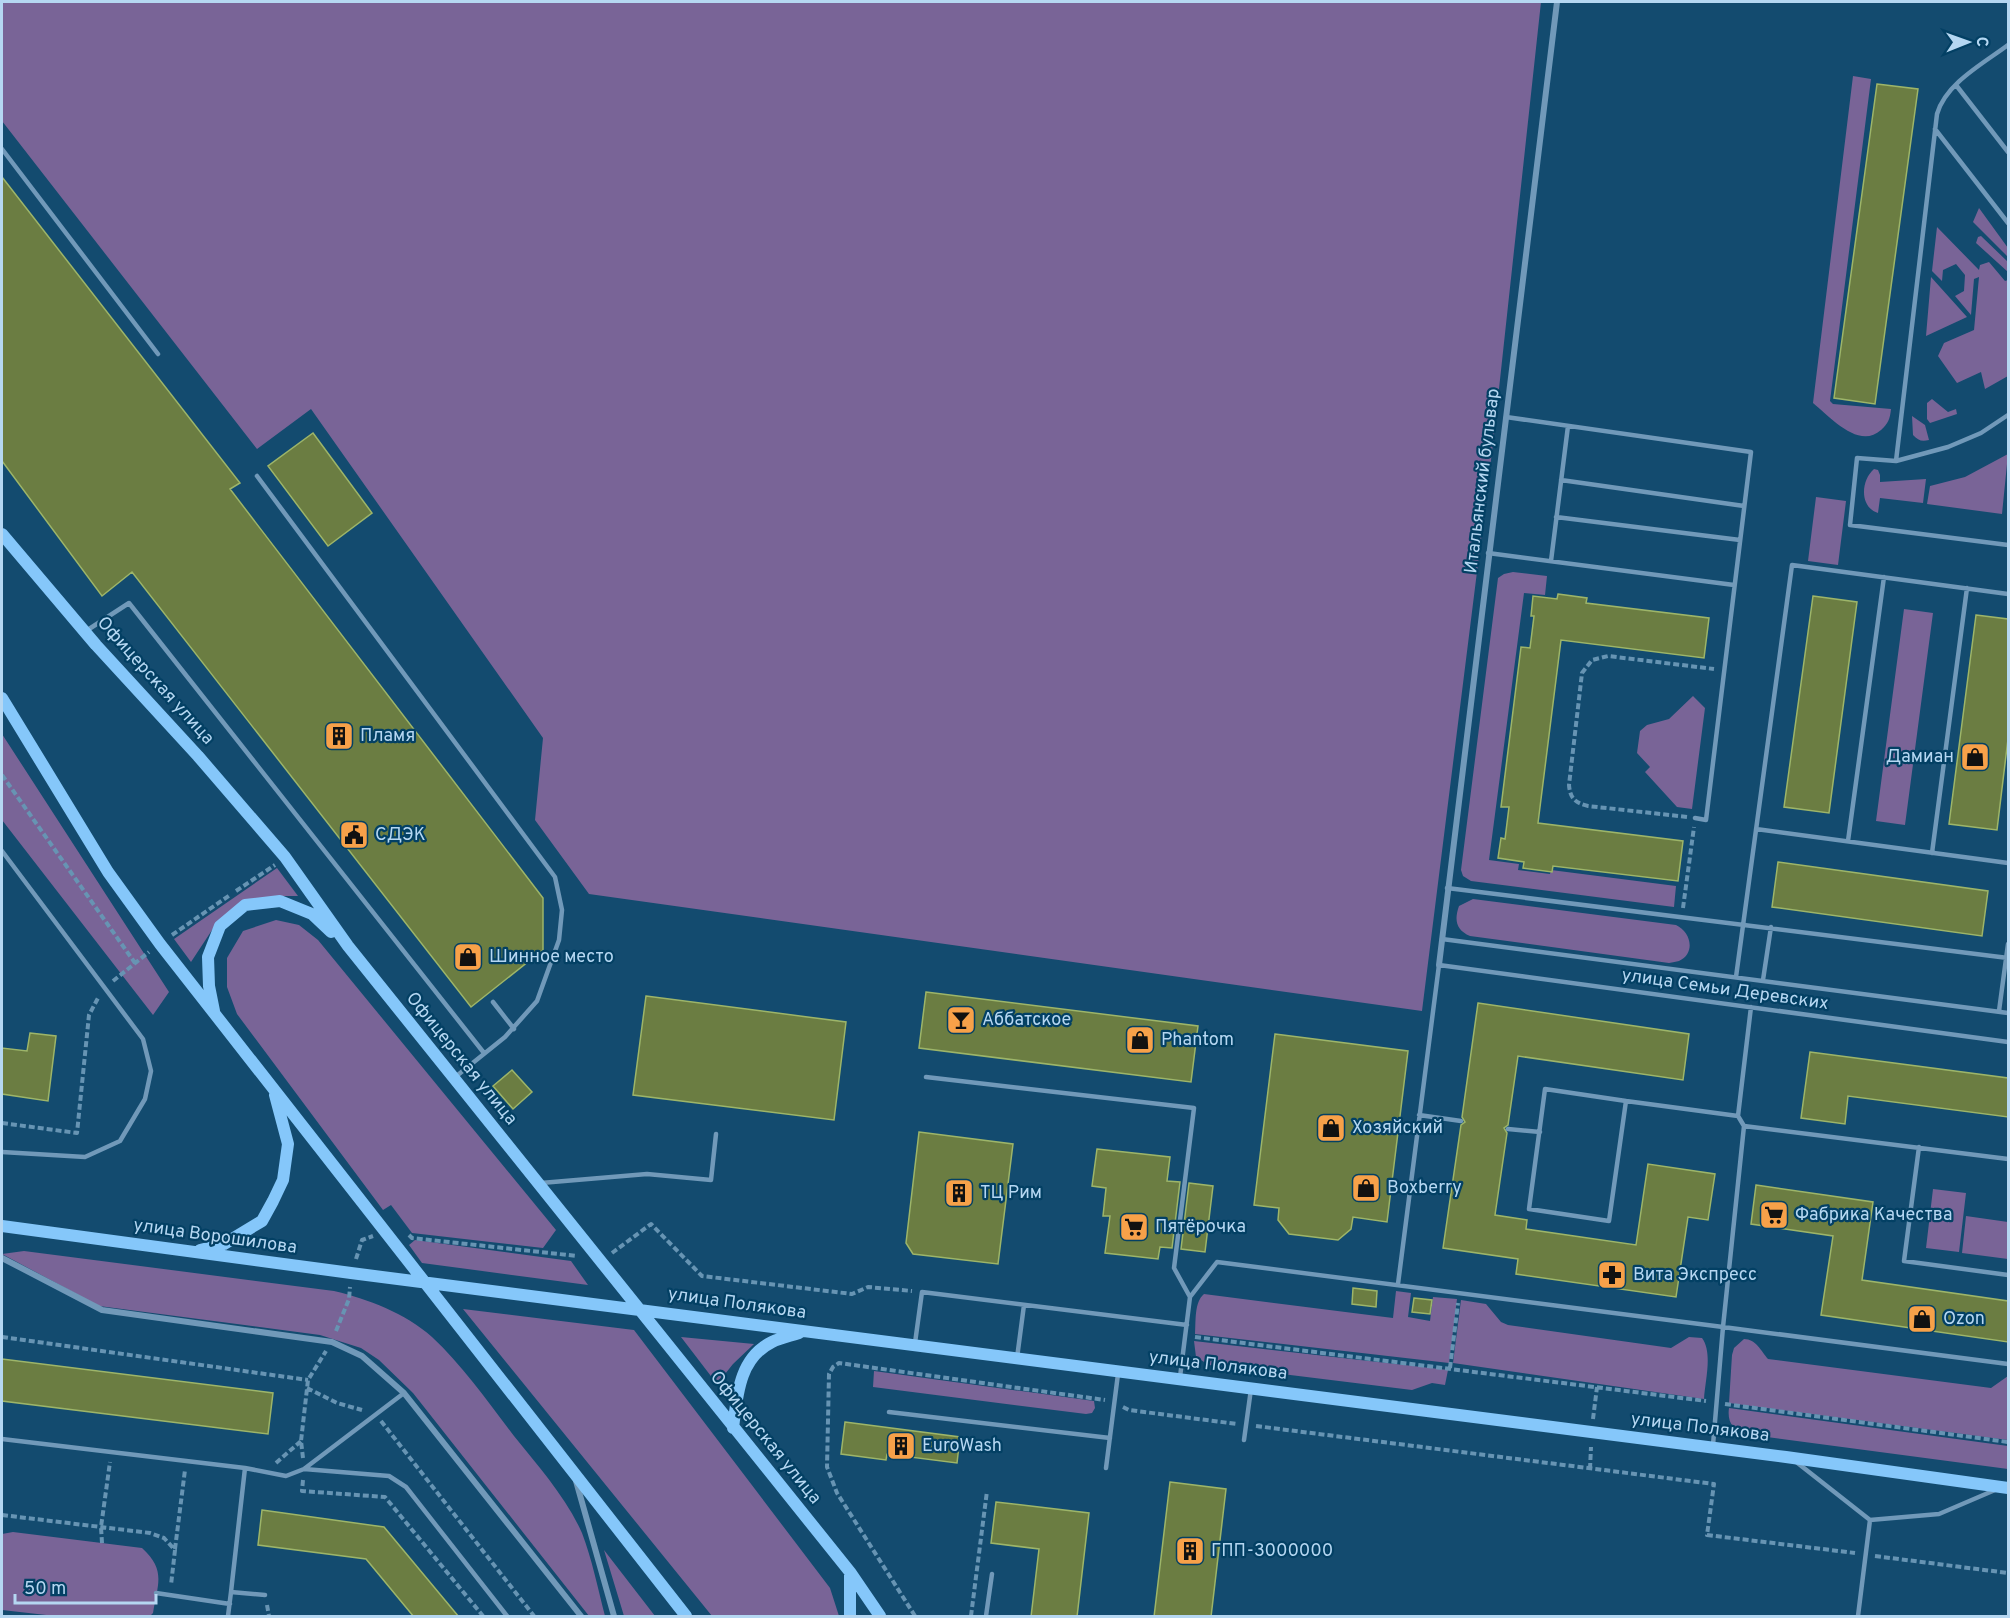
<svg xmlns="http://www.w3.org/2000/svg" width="2010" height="1618" font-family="Overpass,sans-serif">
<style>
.green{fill:#796497}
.building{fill:#6b7d42;stroke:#9db569;stroke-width:1.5}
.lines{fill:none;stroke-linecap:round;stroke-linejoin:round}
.path{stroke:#6794b3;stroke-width:4;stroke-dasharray:6 3;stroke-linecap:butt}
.lane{stroke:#7199b9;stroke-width:4.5}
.street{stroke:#7199b9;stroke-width:6}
.secondary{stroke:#85c7fa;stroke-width:12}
.labels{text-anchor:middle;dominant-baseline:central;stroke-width:4.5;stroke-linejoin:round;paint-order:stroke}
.street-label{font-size:18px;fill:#b5d7f2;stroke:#034064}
.poi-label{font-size:18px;fill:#b5d7f2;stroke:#034064;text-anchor:start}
</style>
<rect width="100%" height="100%" fill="#134b6f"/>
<!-- green -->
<path class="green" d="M2 2H1541L1493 444 1422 1011 589 894 535 820 543 738 311 409 257 449 2 121Z
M1853 76 1871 79 1830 401 1833 404 1891 409C1890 419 1888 424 1881 430 1859 450 1830 417 1813 403Z
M1979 208 2008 248V257L1973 222Z
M1937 227 1979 270 1980 265 1989 262 2005 281 2008 280V376L1985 389 1981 372 1957 383 1938 356 1944 343 1974 330 1979 277 1974 279 1971 315 1955 296 1964 291 1965 275 1956 264 1943 270 1942 281 1932 271Z
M1981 236 2008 262V272L1976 243 1978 237Z
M1931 277 1967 317 1926 336Z
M1932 399 1948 412 1956 409 1957 414 1930 423 1927 419V403Z
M1912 416 1925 425 1929 440C1921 442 1918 440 1913 435Z
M2008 454 2002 514 1927 504 1930 486 1965 477Z
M1874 469 1878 470 1880 475V482L1926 479 1923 503 1880 498 1878 513C1859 507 1861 480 1874 469Z
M1816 497 1846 501 1838 565 1808 561Z
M1513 572 1547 576 1545 595 1524 593 1489 860 1519 864 1518 870 1550 874 1551 870 1676 886 1674 907 1471 881 1463 876 1461 870 1498 578 1504 574Z
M1904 609 1933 613 1905 825 1876 821Z
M1693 696 1705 708 1692 809 1677 807 1645 772 1650 767 1637 753 1640 731 1647 725 1669 719Z
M2 734 169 992 153 1015 2 820Z
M277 868 298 896H274L216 924 191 962 174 939Z
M1473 899 1676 925C1691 932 1696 953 1679 961 1676 962 1673 962 1669 963L1470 936C1456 930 1454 920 1459 906Z
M276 920 299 925 318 940 556 1230 543 1248 412 1233 391 1205 383 1210 237 1014 227 987V958L243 931Z
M1933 1189 1966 1193 1959 1252 1926 1248Z
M1966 1216 2008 1222V1259L1962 1253Z
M415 1240 571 1261 588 1285 422 1263 409 1245Z
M24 1251 334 1291C368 1299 405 1313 432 1337 463 1366 488 1402 514 1436 538 1466 566 1497 582 1533 592 1559 598 1589 605 1616H589L413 1393 379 1360 361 1348 320 1335 99 1306 2 1254Z
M1396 1291 1411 1293 1408 1317 1430 1321 1433 1297 1457 1299 1449 1363 1195 1334C1196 1322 1194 1302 1204 1294L1393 1318Z
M1461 1300 1486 1304 1501 1322 1508 1325 1671 1348 1689 1337 1702 1338C1713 1353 1705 1381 1704 1399L1453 1363Z
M463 1309 634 1330 830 1588 839 1616H712Z
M681 1337 754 1344 733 1364 717 1384Z
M1744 1339C1756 1339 1761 1351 1768 1359L1991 1388 2008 1376V1440L1729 1403 1732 1355 1734 1348Z
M1194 1341 1448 1370 1445 1385 1432 1383 1412 1390 1209 1365 1196 1357Z
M874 1371 1094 1401 1095 1408 1092 1413 1086 1414 873 1387Z
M1729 1408 2008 1446V1469L1745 1434C1733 1430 1727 1422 1729 1408Z
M13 1532 142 1548C166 1570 158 1583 153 1613L150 1616H55L2 1610V1534Z
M604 1550 655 1616H624Z"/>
<!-- building -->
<path class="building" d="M1877 84 1918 89 1875 404 1834 398Z
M2 177 240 483 230 489 543 898V950L471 1007 132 572 102 596 2 461Z
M313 433 372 513 328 546 268 466Z
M1558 594 1587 598 1586 603 1709 618 1704 658 1561 640 1538 823 1683 841 1678 881 1553 866 1552 872 1523 868 1524 862 1498 858 1501 838 1505 839 1509 807H1501L1521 647 1530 648 1534 616H1531L1533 596 1557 599Z
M1813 596 1857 602 1829 813 1784 807Z
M1976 615 2008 619V739L1997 830 1949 824Z
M1778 862 1988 891 1982 936 1772 907Z
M926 992 1198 1026 1191 1082 919 1048Z
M646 996 846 1022 834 1120 633 1095Z
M1478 1003 1689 1034 1683 1080 1518 1056 1508 1125 1504 1128 1507 1133 1495 1215 1527 1220 1526 1229 1636 1245 1648 1164 1715 1174 1708 1220 1688 1217 1676 1297 1516 1274 1518 1259 1443 1248 1461 1125 1465 1122 1462 1117Z
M30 1033 56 1036 48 1101 2 1094V1048L27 1051Z
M1275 1034 1408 1051 1387 1222 1353 1217 1351 1229 1338 1240 1289 1234 1278 1220 1279 1208 1254 1205Z
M1810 1052 2008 1078V1117L1848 1096 1845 1124 1801 1118Z
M512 1070 532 1092 513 1109 493 1086Z
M919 1132 1013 1144 998 1264 913 1254 906 1243Z
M1097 1149 1170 1157 1167 1181 1180 1182 1172 1248 1160 1247 1158 1259 1105 1253 1110 1216H1103L1106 1188 1092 1186Z
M1189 1183 1213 1186 1205 1252 1181 1249Z
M1756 1185 1873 1202 1862 1280 2008 1301V1342L1821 1315 1833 1236 1751 1224Z
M1353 1288 1377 1291 1376 1307 1352 1304Z
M1414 1298 1432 1300 1430 1314 1412 1312Z
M2 1359 273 1393 268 1434 2 1401Z
M845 1422 960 1437 957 1463 887 1454 886 1460 841 1454Z
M1170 1482 1226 1489 1211 1617H1154Z
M996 1502 1089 1513 1077 1617H1031L1039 1549 991 1543Z
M262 1510 384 1527 459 1617H414L366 1559 258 1545Z"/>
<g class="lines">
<!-- path -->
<path class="path" d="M2 775 135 963
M1687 817 1588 806C1575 803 1570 798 1569 785L1582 673 1592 660 1608 656 1714 669
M236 891 275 865
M1683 908 1694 827
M172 935 230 895
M113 981 149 952
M2 1123 77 1133 89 1015 98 998
M409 1235 412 1238 577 1256
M612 1253 651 1224 702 1276 852 1294 868 1287 912 1291
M356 1259 362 1240 373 1236
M336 1331 349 1299 350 1287
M2 1337 308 1380
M1195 1337 1706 1401
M1450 1368 1458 1303
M307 1388 337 1403 362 1410
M1725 1404 2008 1442
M1123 1407 1129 1410 1237 1424
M1593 1419 1597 1387
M381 1421 534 1616
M1256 1426 1714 1484 1707 1535 1855 1553
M303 1458 301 1441 308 1380 326 1351
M276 1463 301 1441
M1590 1469 1591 1447
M303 1480 302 1491 385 1497 483 1616
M2 1515 150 1533 164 1538 175 1550 171 1585
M102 1543 101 1527 110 1462
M175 1549 185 1470
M1875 1556 2008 1573
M267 1605 269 1616
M915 1616 837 1493 827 1467 829 1374 833 1367 839 1363 1105 1400
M971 1616 987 1491"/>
<!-- lane -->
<path class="lane" d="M1956 85 2008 152
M1935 129 2008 223
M2 149 158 354
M2008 415 1981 433 1948 447 1896 461 1857 458 1850 525 2008 545
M1506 417 1751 452 1706 820 1695 818
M1896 461 1937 114C1946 83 1984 63 2008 45
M257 476 555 877 562 910 559 940 537 1001 505 1037 454 1078
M1561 480 1744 506
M1556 517 1740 540
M1488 553 1734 585
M1551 561 1568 426
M86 631 129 603 484 1053
M1756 829 2008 863
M1848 841 1884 577
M2 851 143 1039 151 1071 145 1099 120 1141 85 1157 2 1152
M1932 853 1967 588
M1447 888 2008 958
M1442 939 2008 1013
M1736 977 1792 565 2008 594
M1763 980 1771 927
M493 1002 514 1029
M1999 1011 2008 944
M926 1077 1194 1108 1174 1268 1190 1297
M1545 1089 1626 1101 1609 1221 1529 1209Z
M1626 1101 1738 1116 1744 1126 1723 1327 2008 1364
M1419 1115 1461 1121
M1738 1116 1751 1007
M1744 1126 2008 1159
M1508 1129 1540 1132
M1919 1147 1904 1261 2008 1275
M541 1183 647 1174 711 1180 716 1134
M1398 1284 1439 965 2008 1042
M915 1343 922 1292 1187 1325
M1017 1358 1024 1305
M1180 1377 1190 1297 1217 1262 1723 1327 1713 1445
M889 1412 1110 1438
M2 1439 245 1468 286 1476 304 1469 404 1393
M1244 1440 1251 1389
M1795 1461 1870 1520 1939 1514 1995 1490
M245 1468 231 1592 265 1595
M1106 1468 1118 1374
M304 1469 389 1476 406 1487 507 1616
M156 1593 230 1604
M228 1616 231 1592
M986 1616 992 1574
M1858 1616 1870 1520"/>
<!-- street -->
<path class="street" d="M1439 965 1557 2
M2 1258 102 1310 332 1342 362 1356 404 1393 581 1616
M576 1481 614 1616"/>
<!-- secondary -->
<path class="secondary" d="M2 534 96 645 198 756 285 857 348 946 850 1572 880 1616
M2 698 108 872 160 944 686 1616
M214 1011 209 986 208 957 220 926 245 905 280 901 312 914 331 932
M2 1226 351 1273 1786 1457 2008 1488
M200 1250 224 1244 262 1221 273 1201 283 1180 288 1144 275 1095
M733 1428C737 1396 739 1358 772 1342 780 1338 790 1336 799 1333
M850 1573V1616"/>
</g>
<!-- icons -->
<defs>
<g id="building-square" transform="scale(1.5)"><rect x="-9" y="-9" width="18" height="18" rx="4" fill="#f7a149" stroke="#034064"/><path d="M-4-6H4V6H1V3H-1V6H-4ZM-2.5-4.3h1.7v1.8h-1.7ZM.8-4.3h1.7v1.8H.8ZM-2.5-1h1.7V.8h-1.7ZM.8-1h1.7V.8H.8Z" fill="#111"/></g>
<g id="shop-square" transform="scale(1.5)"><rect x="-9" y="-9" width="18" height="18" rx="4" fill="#f7a149" stroke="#034064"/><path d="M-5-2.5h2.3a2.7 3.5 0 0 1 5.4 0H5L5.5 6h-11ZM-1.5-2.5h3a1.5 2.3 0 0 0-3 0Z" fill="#111"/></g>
<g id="civic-square" transform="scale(1.5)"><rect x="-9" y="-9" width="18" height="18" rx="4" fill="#f7a149" stroke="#034064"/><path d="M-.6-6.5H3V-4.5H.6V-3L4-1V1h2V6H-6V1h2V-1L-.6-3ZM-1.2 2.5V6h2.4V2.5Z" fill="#111"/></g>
<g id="bar-square" transform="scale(1.5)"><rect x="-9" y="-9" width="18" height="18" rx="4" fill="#f7a149" stroke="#034064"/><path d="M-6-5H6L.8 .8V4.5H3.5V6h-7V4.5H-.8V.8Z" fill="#111"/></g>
<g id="supermarket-square" transform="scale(1.5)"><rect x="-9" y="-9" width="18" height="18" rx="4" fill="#f7a149" stroke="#034064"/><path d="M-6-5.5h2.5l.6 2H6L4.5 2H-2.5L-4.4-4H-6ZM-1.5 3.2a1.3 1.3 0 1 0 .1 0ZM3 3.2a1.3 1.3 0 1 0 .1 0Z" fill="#111"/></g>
<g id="pharmacy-square" transform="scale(1.5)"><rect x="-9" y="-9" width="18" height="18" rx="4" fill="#f7a149" stroke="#034064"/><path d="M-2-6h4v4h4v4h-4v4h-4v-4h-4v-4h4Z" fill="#111"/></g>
</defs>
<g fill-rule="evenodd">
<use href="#building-square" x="339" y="736"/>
<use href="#shop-square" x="1975" y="757"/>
<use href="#civic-square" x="354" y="835"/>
<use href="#shop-square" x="468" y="957"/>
<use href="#bar-square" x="961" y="1020"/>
<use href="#shop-square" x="1140" y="1040"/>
<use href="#shop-square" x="1331" y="1128"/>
<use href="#shop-square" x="1366" y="1188"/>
<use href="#building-square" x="959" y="1193"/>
<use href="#supermarket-square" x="1774" y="1215"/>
<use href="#supermarket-square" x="1134" y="1227"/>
<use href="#pharmacy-square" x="1612" y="1275"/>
<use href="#shop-square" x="1922" y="1319"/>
<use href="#building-square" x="901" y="1446"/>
<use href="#building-square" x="1190" y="1551"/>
</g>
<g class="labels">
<!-- street labels -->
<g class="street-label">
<text transform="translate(1483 481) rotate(-83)">Итальянский бульвар</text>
<text transform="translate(155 681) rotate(48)">Офицерская улица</text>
<text transform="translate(1725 990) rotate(8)">улица Семьи Деревских</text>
<text transform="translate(461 1059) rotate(51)">Офицерская улица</text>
<text transform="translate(215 1237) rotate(8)">улица Ворошилова</text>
<text transform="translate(737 1304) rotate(8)">улица Полякова</text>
<text transform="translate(1218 1366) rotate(7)">улица Полякова</text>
<text transform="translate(1700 1428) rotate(7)">улица Полякова</text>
<text transform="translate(765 1438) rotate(51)">Офицерская улица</text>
</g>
<!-- poi labels -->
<g class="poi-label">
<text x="360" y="736">Пламя</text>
<text x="1954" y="757" text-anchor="end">Дамиан</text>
<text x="375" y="835">СДЭК</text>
<text x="489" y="957">Шинное место</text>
<text x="982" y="1020">Аббатское</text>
<text x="1161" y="1040">Phantom</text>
<text x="1352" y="1128">Хозяйский</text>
<text x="1387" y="1188">Boxberry</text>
<text x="980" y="1193">ТЦ Рим</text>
<text x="1795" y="1215">Фабрика Качества</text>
<text x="1155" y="1227">Пятёрочка</text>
<text x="1633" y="1275">Вита Экспресс</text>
<text x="1943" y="1319">Ozon</text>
<text x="922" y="1446">EuroWash</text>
<text x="1211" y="1551">ГПП-3000000</text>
</g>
</g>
<!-- border -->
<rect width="2010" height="1618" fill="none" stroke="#b5d7f2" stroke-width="6"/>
<!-- north arrow -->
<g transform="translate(1968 42) rotate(89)" stroke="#034064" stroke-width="4.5" paint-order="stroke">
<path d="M0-4.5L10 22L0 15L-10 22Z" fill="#b5d7f2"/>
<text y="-9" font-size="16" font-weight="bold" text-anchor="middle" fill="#b5d7f2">С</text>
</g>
<!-- scale -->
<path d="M15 1594v9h141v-9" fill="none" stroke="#b5d7f2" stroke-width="3"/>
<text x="24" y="1594" font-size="18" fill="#b5d7f2" stroke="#034064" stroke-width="4.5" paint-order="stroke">50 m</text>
</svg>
